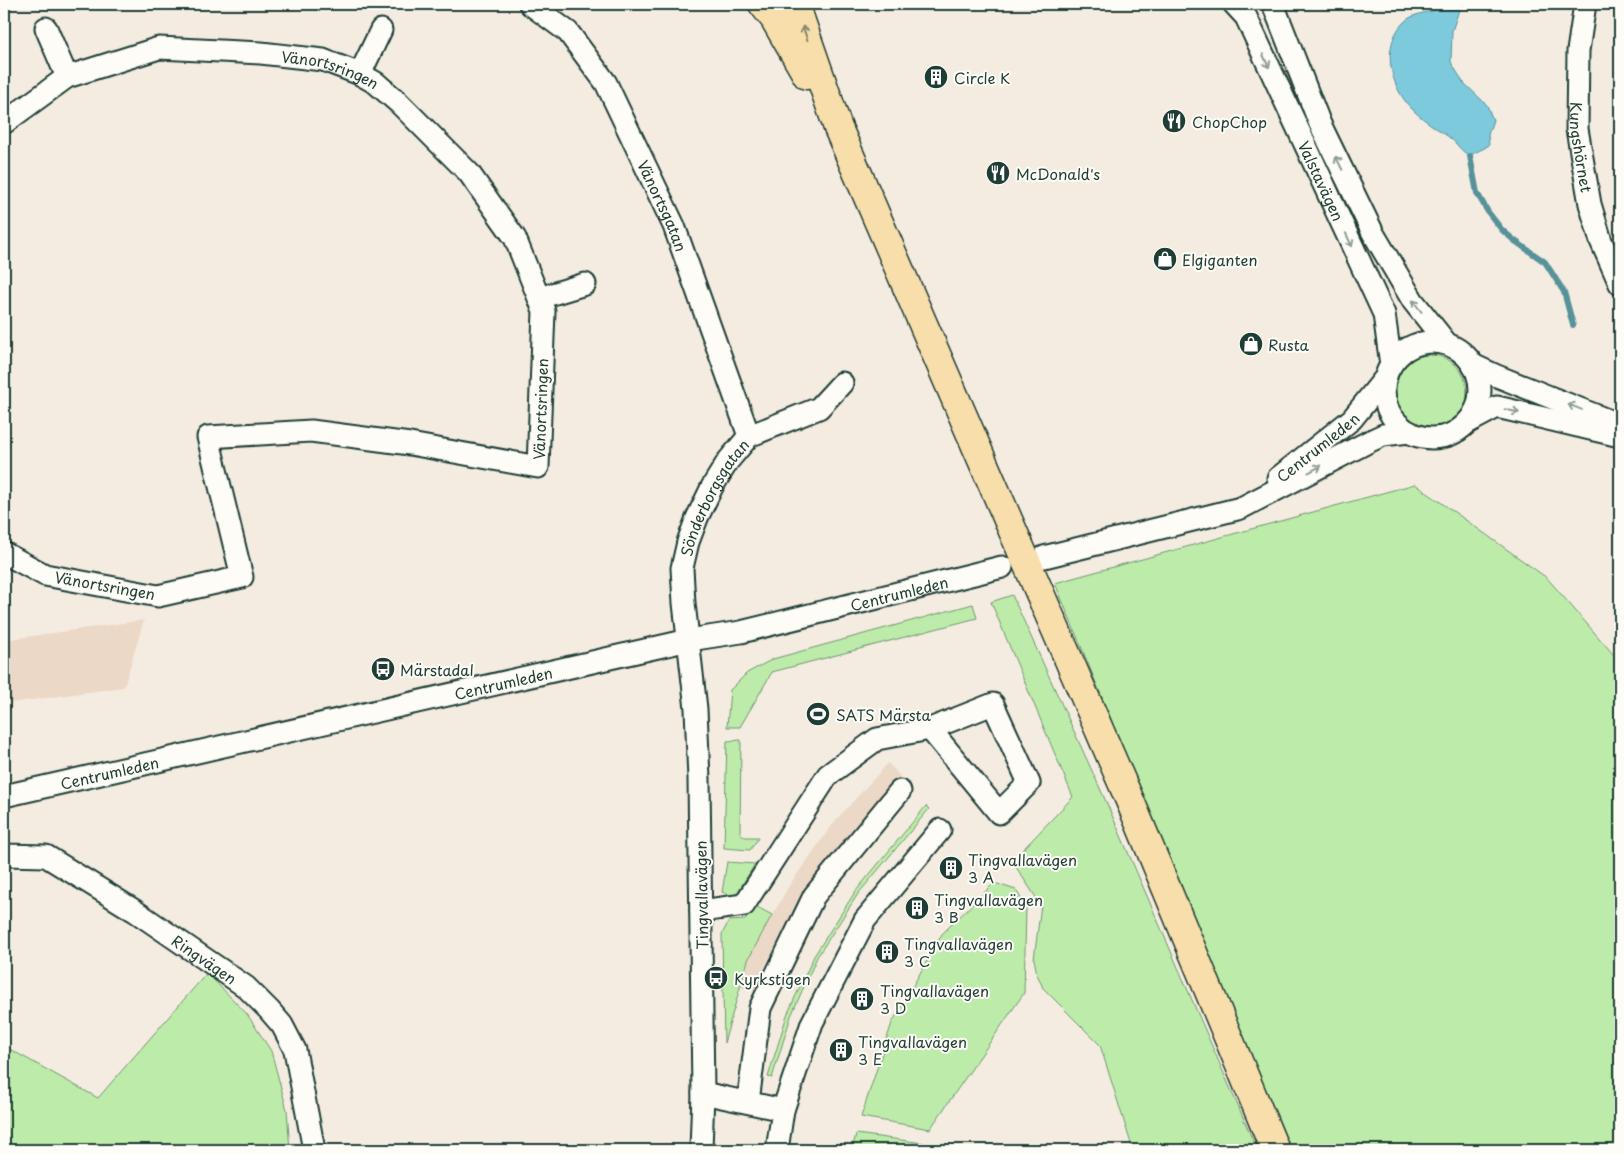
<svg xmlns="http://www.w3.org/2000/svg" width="1624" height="1154" font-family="'Playpen Sans',sans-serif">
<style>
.built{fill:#ecd8c6}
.green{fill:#bdecaa;stroke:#6e946f}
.water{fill:#7dcadd;stroke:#579299}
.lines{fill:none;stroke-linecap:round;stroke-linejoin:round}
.stream{stroke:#579299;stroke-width:6}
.minor-casing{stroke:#1f3d34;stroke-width:25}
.major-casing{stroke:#1f3d34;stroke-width:31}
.minor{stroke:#fdfcf7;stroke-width:21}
.major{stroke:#f8deab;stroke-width:28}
.oneway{stroke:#81856a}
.oneway2{stroke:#8e9c96}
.labels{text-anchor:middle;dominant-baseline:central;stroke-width:4;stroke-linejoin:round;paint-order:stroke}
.street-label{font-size:15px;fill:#1f3d34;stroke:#fdfcf7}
.poi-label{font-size:15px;fill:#1f3d34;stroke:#fdfcf7;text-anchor:start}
</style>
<rect width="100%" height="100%" fill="#f5ece1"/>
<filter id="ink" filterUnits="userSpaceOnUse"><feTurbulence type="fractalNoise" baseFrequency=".02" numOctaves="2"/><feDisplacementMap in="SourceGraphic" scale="10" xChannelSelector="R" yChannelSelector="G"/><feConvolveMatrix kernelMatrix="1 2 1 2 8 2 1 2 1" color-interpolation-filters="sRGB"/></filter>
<g filter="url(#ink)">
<!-- built -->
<path class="built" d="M144 620 124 687 4 704V640Z
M888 763 900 776 849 833 803 896 764 968 756 992 740 987 748 960 788 887 835 821Z"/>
<!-- green -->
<path class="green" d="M1393 392a37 37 0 1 1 74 0a37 37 0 1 1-74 0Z
M1415 484 1547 578 1620 662V1150H1288L1055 583Z
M1012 595 1108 806 1257 1150H1133L1100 1045 1043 988 1037 974 1034 959 1041 905 1012 861 1073 797 991 602Z
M973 604 977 618 772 672 740 727H727L730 690 747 673 773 659Z
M741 740 740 833 745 837H759L750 850 724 848 727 741Z
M926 806 929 809 858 894 817 957 791 1016 772 1078 768 1077 787 1015 814 956 855 892Z
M727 862 755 864 735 896 729 895 722 892Z
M994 883 1016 890 1026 907 1024 993 930 1129 861 1117 892 1023 942 934Z
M757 907 772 915 748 960 724 1043 722 934 729 921 745 920Z
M207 973 247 1014 271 1051 287 1110 290 1150H4V1046L98 1098Z
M856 1134 924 1143 922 1150H852Z"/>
<!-- water -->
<path class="water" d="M1449 4H1461L1452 31 1451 62 1463 82 1487 105 1493 120 1488 135 1489 145C1483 150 1476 151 1470 156 1462 153 1457 143 1450 138 1437 128 1422 120 1410 107 1390 85 1381 47 1403 23 1415 10 1436 14 1449 4Z"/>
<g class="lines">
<!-- stream -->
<path class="stream" d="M1470 156 1477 193 1488 212 1502 230 1515 241 1545 262 1564 292 1573 325"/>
<!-- minor casing -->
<g class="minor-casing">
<g id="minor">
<path id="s1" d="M530 4 568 32 606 83 674 226 749 436"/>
<path id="s2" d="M1234 4 1246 17 1384 314 1391 365"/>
<path d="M1273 4 1320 124 1373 233 1413 301 1447 344"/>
<path id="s3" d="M1585 4 1578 51 1577 129 1590 204 1601 241 1620 284"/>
<path d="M46 28 67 77"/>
<path d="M360 74 381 30"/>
<path id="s4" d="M4 123 67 77 159 48 261 53 323 60 360 74 376 83 399 103 469 173 515 238 544 311 538 467 410 444 311 431 208 437 242 577 158 596 45 575 4 553"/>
<path d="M539 298 585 284"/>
<circle cx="1432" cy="390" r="48"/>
<path d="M1473 365 1497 376 1620 425"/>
<path d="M1467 423 1497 407 1620 436"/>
<path id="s5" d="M1278 478 1352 419 1385 378"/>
<path d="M1044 557 1241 508 1368 442 1383 435 1409 432"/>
<path id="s6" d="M4 796 689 640 741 632 1002 567"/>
<path id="s7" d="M4 855 46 856 135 911 246 987 269 1010 282 1025 295 1050 314 1150"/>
<path d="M701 911 744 905 828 775 877 739 930 729 999 813 1029 783 993 704 930 729"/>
<path d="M703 1093 783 1110"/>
<path d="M748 1102 760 1008 814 896 900 791"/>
<path id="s8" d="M701 1150 703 1093 699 779 696 709 684 603 682 568 688 542 697 518 712 487 728 461 749 436 819 408 842 383"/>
<path d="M777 1150 783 1110 812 1023 865 920 940 830"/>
</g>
</g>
<!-- major casing -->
<g class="major-casing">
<path id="major" d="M763 4 774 18 807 75
M795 4 838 128 1131 803 1275 1150"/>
</g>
<!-- minor -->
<use href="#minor" class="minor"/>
<!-- major -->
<use href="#major" class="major"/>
</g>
<!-- one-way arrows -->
<defs><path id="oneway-shaft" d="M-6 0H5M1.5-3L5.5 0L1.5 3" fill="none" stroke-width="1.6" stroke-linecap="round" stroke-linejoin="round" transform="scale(1.25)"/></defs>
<use class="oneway" href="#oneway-shaft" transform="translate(805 33) rotate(-109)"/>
<g class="oneway2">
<use href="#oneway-shaft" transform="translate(1266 61) rotate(65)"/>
<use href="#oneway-shaft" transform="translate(1339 163) rotate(-116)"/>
<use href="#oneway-shaft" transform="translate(1349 240) rotate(65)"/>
<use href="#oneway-shaft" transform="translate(1417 306) rotate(-127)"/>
<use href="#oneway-shaft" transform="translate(1575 407) rotate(-158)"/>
<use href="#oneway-shaft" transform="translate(1512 411) rotate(13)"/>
<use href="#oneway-shaft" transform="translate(1315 469) rotate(-28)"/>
</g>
</g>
<!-- icons -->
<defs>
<g id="building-disc" transform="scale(1.25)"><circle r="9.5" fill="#1f3d34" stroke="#fdfcf7"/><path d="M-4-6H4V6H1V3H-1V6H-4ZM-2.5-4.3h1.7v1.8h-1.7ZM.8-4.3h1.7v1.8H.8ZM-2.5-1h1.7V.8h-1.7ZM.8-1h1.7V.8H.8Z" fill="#fff"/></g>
<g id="restaurant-disc" transform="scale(1.25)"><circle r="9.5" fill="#1f3d34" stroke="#fdfcf7"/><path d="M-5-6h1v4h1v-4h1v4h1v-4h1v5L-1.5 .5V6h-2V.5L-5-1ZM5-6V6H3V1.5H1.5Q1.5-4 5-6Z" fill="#fff"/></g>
<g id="shop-disc" transform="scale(1.25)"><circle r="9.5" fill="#1f3d34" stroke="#fdfcf7"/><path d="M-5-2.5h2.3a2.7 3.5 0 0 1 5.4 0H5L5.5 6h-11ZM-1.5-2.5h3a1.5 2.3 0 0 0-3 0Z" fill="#fff"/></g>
<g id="bus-disc" transform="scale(1.25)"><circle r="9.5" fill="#1f3d34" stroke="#fdfcf7"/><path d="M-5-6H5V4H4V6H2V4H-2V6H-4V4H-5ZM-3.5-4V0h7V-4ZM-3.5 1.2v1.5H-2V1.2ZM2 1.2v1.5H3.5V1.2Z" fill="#fff"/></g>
<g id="stadium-disc" transform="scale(1.25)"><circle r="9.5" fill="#1f3d34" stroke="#fdfcf7"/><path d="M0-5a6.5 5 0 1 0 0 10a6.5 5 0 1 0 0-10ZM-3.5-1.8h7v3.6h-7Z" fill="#fff"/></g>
</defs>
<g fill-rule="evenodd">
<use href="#building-disc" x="936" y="77"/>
<use href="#restaurant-disc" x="1174" y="121"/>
<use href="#restaurant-disc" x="998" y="173"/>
<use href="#shop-disc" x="1165" y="259"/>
<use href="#shop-disc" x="1251" y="344"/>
<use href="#bus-disc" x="383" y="669"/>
<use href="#stadium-disc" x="818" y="714"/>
<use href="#building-disc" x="951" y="868"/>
<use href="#building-disc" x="917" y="908"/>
<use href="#building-disc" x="887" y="952"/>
<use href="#bus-disc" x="716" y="978"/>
<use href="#building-disc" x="862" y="999"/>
<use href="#building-disc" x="841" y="1050"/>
</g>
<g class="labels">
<!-- street labels -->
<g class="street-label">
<text stroke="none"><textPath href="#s4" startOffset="348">Vänortsringen</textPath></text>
<text stroke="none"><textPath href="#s3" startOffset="144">Kungshörnet</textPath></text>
<text stroke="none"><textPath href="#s2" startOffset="198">Valstavägen</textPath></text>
<text stroke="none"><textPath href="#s1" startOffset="246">Vänortsgatan</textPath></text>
<text transform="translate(540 409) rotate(-88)">Vänortsringen</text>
<text stroke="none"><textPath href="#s5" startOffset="50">Centrumleden</textPath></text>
<text stroke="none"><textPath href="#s8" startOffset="661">Sönderborgsgatan</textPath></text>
<text transform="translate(105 585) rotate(10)">Vänortsringen</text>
<text stroke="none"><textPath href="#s6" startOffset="918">Centrumleden</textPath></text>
<text stroke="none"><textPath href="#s6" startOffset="512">Centrumleden</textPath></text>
<text stroke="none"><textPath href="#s6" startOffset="108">Centrumleden</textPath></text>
<text transform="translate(701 895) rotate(-91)">Tingvallavägen</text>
<text stroke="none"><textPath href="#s7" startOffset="231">Ringvägen</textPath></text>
</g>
<!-- poi labels -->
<g class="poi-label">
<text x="954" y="77">Circle K</text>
<text x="1192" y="121">ChopChop</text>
<text x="1016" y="173">McDonald's</text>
<text x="1182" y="259">Elgiganten</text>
<text x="1268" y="344">Rusta</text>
<text x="400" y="669">Märstadal</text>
<text x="836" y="714">SATS Märsta</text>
<text x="968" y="859">Tingvallavägen<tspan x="968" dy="17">3 A</tspan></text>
<text x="934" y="899">Tingvallavägen<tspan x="934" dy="17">3 B</tspan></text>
<text x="904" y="943">Tingvallavägen<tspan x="904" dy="17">3 C</tspan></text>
<text x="734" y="978">Kyrkstigen</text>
<text x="880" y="990">Tingvallavägen<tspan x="880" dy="17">3 D</tspan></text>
<text x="858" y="1041">Tingvallavägen<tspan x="858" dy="17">3 E</tspan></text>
</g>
</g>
<!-- margin -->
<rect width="1624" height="1154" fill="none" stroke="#fdfcf7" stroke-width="20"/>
<rect x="10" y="10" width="1604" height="1134" fill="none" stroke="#1f3d34" stroke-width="2" filter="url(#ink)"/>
</svg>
